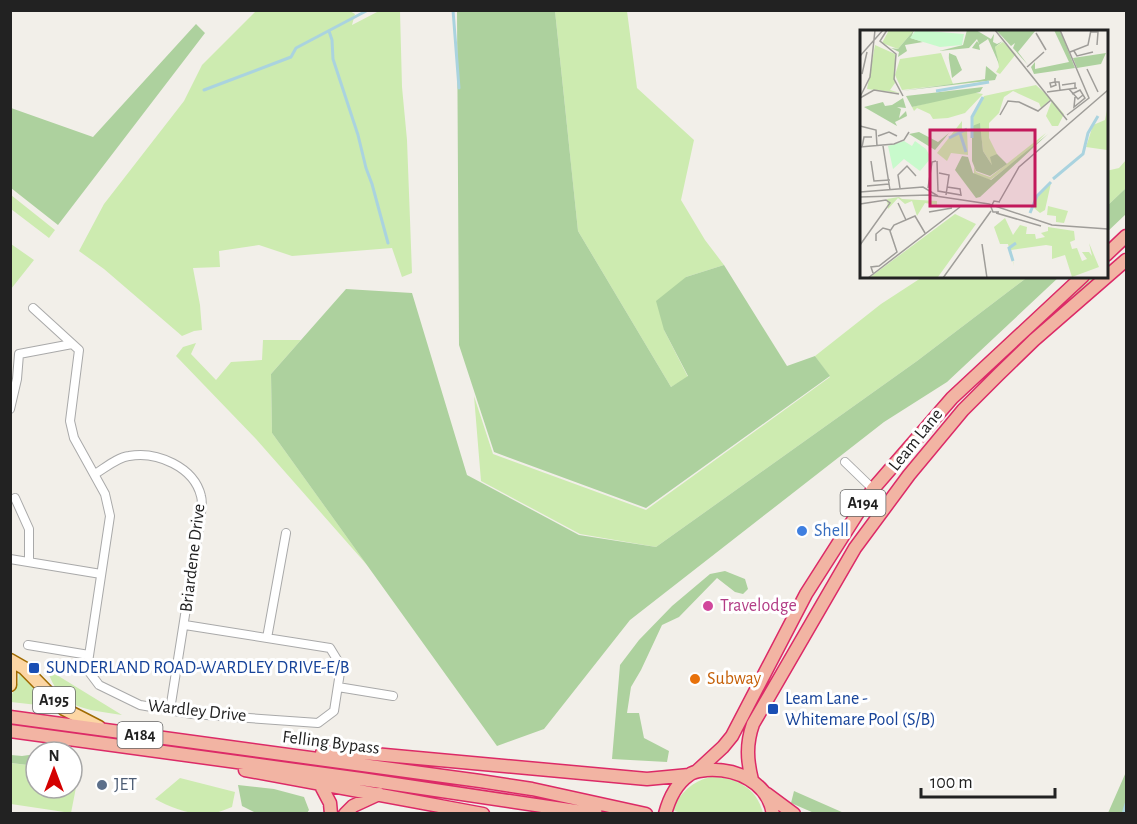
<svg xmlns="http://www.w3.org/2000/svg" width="1137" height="824" font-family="'Alegreya Sans',sans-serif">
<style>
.grass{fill:#cdebb0}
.forest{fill:#add19e}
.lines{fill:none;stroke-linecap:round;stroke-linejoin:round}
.stream{stroke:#aad3df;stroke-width:3}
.minor-casing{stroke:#a9a9a9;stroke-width:10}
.primary-casing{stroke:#a06b00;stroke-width:15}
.trunk-casing{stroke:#dc2a67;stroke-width:15}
.minor{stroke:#fff;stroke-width:8}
.primary{stroke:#fcd6a4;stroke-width:12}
.trunk{stroke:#f2b4a3;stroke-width:12}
.shop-dot{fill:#3f7fe0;stroke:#fff;stroke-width:2}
.hotel-dot{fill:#d1479c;stroke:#fff;stroke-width:2}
.transit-dot{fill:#1a4fb4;stroke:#fff;stroke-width:2}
.food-dot{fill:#e8710a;stroke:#fff;stroke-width:2}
.service-dot{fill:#5c6f8a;stroke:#fff;stroke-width:2}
.labels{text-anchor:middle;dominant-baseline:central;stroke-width:6;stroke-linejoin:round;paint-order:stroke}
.shield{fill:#fff;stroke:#646464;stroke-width:1.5}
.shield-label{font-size:16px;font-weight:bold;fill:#222}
.street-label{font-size:18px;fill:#222;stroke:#fff}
.shop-label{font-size:18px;fill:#366cbe;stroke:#fff;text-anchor:start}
.hotel-label{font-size:18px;fill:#b23c85;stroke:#fff;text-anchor:start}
.transit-label{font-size:18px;fill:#164399;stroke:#fff;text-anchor:start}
.food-label{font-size:18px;fill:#c56008;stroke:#fff;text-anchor:start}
.service-label{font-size:18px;fill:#4e5e75;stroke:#fff;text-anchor:start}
.inset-river{fill:none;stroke:#aad3df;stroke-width:3}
.inset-road{fill:none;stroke:#9f9d99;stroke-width:1.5}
.view{fill:#c2185b;fill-opacity:0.15;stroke:#c2185b;stroke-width:3}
.inset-edge{fill:none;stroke:#222;stroke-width:3}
</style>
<rect width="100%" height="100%" fill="#f2efe9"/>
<!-- grass -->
<path class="grass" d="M256 11H350L355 14 352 25 379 11H400L402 87 407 140 412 273 402 277 392 248 292 256 259 245 219 251 220 267 193 268 200 305 202 330 194 331 182 336 104 269 79 251 104 204 184 101 202 65Z
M555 11H627L637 88 694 140 681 200 705 240 724 265 686 277 664 330 688 377 671 387 578 231Z
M1126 160V188L1106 207V171L1119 168Z
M11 195 55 230 49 238 11 209Z
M11 244 34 260 11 289Z
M924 276H1029L917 361 656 547 580 534 481 481 474 396 493 454 646 510 830 377 815 356 881 304Z
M1091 276H1099L1040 327 1038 324Z
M263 340H301L271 374 272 433 367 565 256 439 176 356 183 347 196 343 191 354 216 380 231 362 262 360Z
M47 669 122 715C85 709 60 710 47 669Z
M19 670 55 707 11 702V696L18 683Z
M10 763 36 766V788H72V771L79 772 71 813 11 804Z
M711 777C736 777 757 788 763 813L684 814 672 810C680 793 692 781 711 777Z
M180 778 235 792 232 807C226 809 220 812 214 813 195 817 171 808 155 799Z"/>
<!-- forest -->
<path class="forest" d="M457 11H555L578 231 671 387 688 376 664 330 656 301 686 277 724 265 787 366 815 356 830 376 646 508 494 452 459 345Z
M196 24 205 33 58 225 11 188V108L93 137Z
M1126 188V214L1106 233V207Z
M1029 276H1060L947 382 884 422 630 620 544 729 497 746 272 433 271 374 346 289 412 293 467 475 579 535 656 547 917 361Z
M725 571 745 579 748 589 743 594 735 592 717 578 679 617 662 625 641 670 631 687 627 713H639L644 738 669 751 667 762 612 759 620 665 639 640 672 606 710 574Z
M36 754V766L11 763V755L22 756Z
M1126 772V813H1108Z
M238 785 274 789 304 797 309 810 307 813H256L242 806Z
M794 791 844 813H814L791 803Z"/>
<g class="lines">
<!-- stream -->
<path class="stream" d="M453 10 459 88
M329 31 332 40 333 59 358 135 366 168 372 184 388 243
M204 90 291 57 296 48 368 10
M1123 814 1126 804"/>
<!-- minor casing -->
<g class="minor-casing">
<path id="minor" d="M33 308 79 350 70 421 74 438 105 494 110 516 87 669 99 685 140 705 192 714 318 723 334 711 341 666 330 648 185 625
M10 409 17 379 19 354 72 344
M845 462 873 489
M95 474C105 468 118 457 129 456 157 451 194 467 201 496 203 503 201 513 200 520L170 710
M15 498 29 529V561
M10 559 101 574
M267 638 286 533
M28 645 89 655
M338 687 393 696"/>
</g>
<!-- primary casing -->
<g class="primary-casing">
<path id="primary" d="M10 660 24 668 64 709 99 727
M10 670V685"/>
</g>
<!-- trunk casing -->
<g class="trunk-casing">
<path id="trunk" d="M1106 255 1126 236
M10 717 480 781 532 789 646 814
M10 731 361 779 596 814
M322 753H363L647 779 689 775
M245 770 483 814
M697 771 723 747 732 736 806 594 873 489 952 398 1083 276
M752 780C747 760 746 744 753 724L855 548 909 475 963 410 998 375 1034 340 1126 260
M320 784 330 803 331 814
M767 794 794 814
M345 814 353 806 379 794
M665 814C669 799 676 784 689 775 694 771 700 771 706 770 736 768 768 782 773 814"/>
</g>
<!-- minor -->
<use href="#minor" class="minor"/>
<!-- primary -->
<use href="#primary" class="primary"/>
<!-- trunk -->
<use href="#trunk" class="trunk"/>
</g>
<!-- markers -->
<circle class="shop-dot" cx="802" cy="531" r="6"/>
<circle class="hotel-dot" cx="708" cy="606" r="6"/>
<g class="transit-dot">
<rect x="28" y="662" width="12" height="12" rx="3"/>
<rect x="767" y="703" width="12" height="12" rx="3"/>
</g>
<circle class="food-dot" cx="695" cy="679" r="6"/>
<circle class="service-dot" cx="102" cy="785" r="6"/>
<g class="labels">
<!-- shield labels -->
<g class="shield">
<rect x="840.5" y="490" width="45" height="26" rx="4.5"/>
<rect x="33" y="687" width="42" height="26" rx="4.5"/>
<rect x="117.5" y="722" width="45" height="26" rx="4.5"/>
</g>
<g class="shield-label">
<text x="863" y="503">A194</text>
<text x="54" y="700">A195</text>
<text x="140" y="735">A184</text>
</g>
<!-- street labels -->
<g class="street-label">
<text transform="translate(916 440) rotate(-51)">Leam Lane</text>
<text transform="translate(193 558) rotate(-83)">Briardene Drive</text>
<text transform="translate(197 711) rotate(6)">Wardley Drive</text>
<text transform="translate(331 743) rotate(7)">Felling Bypass</text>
</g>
<!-- shop labels -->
<g class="shop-label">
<text x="814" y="531">Shell</text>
</g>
<!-- hotel labels -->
<g class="hotel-label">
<text x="720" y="606">Travelodge</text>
</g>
<!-- transit labels -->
<g class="transit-label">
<text x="46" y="668">SUNDERLAND ROAD-WARDLEY DRIVE-E/B</text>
<text x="785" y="699">Leam Lane -<tspan x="785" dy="21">Whitemare Pool (S/B)</tspan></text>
</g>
<!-- food labels -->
<g class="food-label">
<text x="707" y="679">Subway</text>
</g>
<!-- service labels -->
<g class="service-label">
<text x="114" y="785">JET</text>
</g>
</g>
<!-- overview -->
<g transform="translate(860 30)">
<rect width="248" height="248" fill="#f2efe9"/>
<path d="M29 0H54L38 19 22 13ZM143 12 156 24 140 44 136 42 139 37 135 17ZM15 15 35 24V53L30 60 40 63 7 59ZM81 23 93 54 42 60 35 45 40 29ZM176 55 191 69 181 78 179 73 153 61 144 67 139 83 129 93V108L137 124 132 135 123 121 120 94 112 96 114 82 124 66ZM110 62 123 64 105 83 88 88 73 89 70 84 57 78 54 81 52 77ZM192 70 204 84 198 96H192L186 86ZM247 80V120L226 117 233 95 245 90ZM102 91V101L107 100 108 125 91 123 87 131 77 123ZM186 103 167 123 130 150 114 144V136L116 142 130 147ZM191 153 185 180 180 183 174 178 177 166ZM39 167 42 169 77 171V175L65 173 57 186 52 171 45 174 38 168 28 179 27 169ZM188 176 208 181 204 193 196 192V186L187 185ZM95 184 116 194 78 247 9 248ZM145 188 153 205 160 195 167 197 166 204H175L176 209 185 207 181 203 188 201V197L214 201 215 210 210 212 212 219 217 218 222 231 227 229 222 222H229L232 226 229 213 239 237 212 247 205 225 192 229V216L186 215 151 220 154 236 148 214H140L134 197Z" fill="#cdebb0"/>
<path d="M54 0 51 8 63 12 45 15 47 21 38 27 39 22 31 18 38 19ZM107 0H116L131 9 134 4 133 12 137 14 143 11 135 17 139 34 128 9 119 15 120 20 112 18 117 11 119 14 117 9 109 18 79 21 103 15ZM136 0H176L158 22 168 35 153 18 155 13 151 16ZM194 0H200L215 38 174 44 171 37 175 32V39L209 32ZM88 23 89 28V23L96 26 102 40 92 48ZM246 23 241 34 217 38 213 28ZM126 36 137 45 135 50 41 61 120 50 125 49ZM123 57 120 62 52 77 46 66ZM43 68 46 78 37 77 41 79 39 88 46 81 47 86 35 92 37 96 4 77 23 72 25 76 32 75ZM120 93 123 121 132 135 130 127 137 124 147 134 130 146 116 141 112 131V96ZM59 102 78 112 89 103 75 120 49 104ZM188 104 120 167 116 168 95 140 102 126 108 127 113 143 131 150Z" fill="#add19e"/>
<path d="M56 0 104 4 102 15 80 17 50 8ZM44 111 52 116 55 111 66 119 71 128 60 141 44 129 33 139 28 116Z" fill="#c8facc"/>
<path class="inset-river" d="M76 61 129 52M100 103 106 122M89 108 107 99M112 108V87L123 67M193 149 223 124 228 103 238 86M170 183 177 166 191 152M153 231 149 218 156 213"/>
<path class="inset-road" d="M27 0 20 11 36 24 34 49 43 66M135 0 207 90M200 0 229 68 207 85M231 2H238L237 15M176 3 186 20M214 21 217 26 233 22M210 22 228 15 231 0M0 26 23 0M167 37 184 22M227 39 238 62M2 44 7 22M195 48V52L196 55 191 57 190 53 195 52H199L200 60M202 55 215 53V58M209 59 218 69 223 65M187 62 217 58M212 64 220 60 225 68 214 77 215 67M0 67 10 47 15 0M0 68 14 60 39 64M140 85 148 71 159 72 178 81 191 70M0 96 16 100 17 116M18 106 29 102 37 106M23 116 30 160M0 117 34 114 44 110 49 102M2 117 4 107H12M11 131 14 151 30 150M77 131 78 161 101 165 100 159 87 157M79 143 89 145 86 165M7 156 29 154M40 158 38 145 47 136 56 146M68 158 72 132 76 131M0 162 63 157 78 166M0 167 69 165 129 174 192 195 248 199M139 172 159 137 248 60M38 173 46 190M0 174 26 170 30 173 0 215M69 182 92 178M139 182H133L131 177 134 171 140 172M136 183 181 196M16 211V204L23 198 30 200M122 214 127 248M13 243 11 237 19 236 37 222 30 201 34 195 55 186 65 203M8 248 100 177M83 248 131 181"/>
<path class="view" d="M70 100H175V176H70Z"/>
<rect width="248" height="248" class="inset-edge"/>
</g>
<!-- border -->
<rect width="1137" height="824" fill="none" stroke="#222222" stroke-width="24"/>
<!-- north arrow -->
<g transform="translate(54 770)"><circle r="28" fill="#ffffff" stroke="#a7a7a7" stroke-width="1.5"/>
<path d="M0-4.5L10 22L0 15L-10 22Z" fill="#d40000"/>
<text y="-9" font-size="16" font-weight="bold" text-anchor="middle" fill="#222222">N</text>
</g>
<!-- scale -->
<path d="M921 788v9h134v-9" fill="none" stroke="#222222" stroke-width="3"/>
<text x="930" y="788" font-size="18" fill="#222222" stroke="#ffffff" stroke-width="4.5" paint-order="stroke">100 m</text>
</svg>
